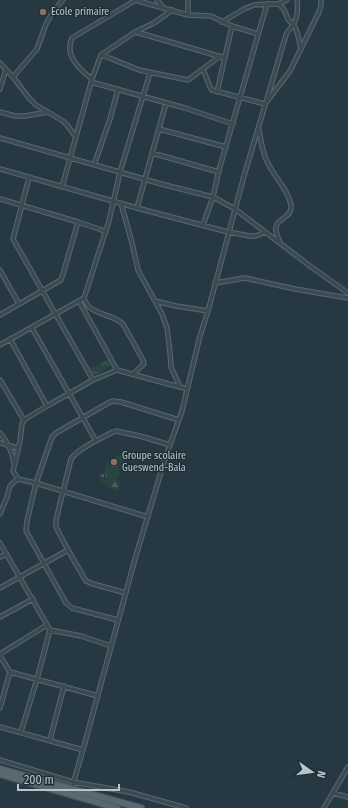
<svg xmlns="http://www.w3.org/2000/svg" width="348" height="808" font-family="'Fira Sans Condensed',sans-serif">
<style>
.forest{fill:url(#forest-firs)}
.park{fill:url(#park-crowns)}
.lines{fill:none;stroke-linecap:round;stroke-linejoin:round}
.minor-casing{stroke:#59676f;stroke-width:5.5}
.primary-casing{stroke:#47565e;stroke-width:8}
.minor{stroke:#3b4a52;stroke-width:3.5}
.primary{stroke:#596972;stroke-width:5.5}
.education-dot{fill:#8d6e63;stroke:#1f2f37;stroke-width:1.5}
.labels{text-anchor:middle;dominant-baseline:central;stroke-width:3;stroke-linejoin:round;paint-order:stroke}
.poi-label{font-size:10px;fill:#b8c4cc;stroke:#1f2f37;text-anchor:start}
</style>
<defs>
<pattern id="forest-firs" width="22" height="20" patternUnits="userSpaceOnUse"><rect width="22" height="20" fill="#294541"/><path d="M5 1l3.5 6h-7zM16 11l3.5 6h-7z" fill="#465e5b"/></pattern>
<pattern id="park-crowns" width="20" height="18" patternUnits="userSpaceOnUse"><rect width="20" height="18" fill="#294541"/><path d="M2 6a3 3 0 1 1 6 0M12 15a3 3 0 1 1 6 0" fill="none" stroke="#465e5b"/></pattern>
</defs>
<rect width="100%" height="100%" fill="#263942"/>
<!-- forest -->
<path class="forest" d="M119 455 128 457 126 463 122 466H117V468H121L117 480 120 482 118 491C111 488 100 484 99 474H104V478L108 481C101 470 106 458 119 455Z"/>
<!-- park -->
<path class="park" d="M108 359 112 365 94 376 90 369Z"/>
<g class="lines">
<!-- minor casing -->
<g class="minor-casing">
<path id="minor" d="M135 0 188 15 211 16 232 26 258 34
M157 0 163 7
M278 4 287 0
M188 15V0
M222 22 244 9 254 5 267 4H278C285 9 285 12 288 19 290 22 293 24 295 27 298 33 299 41 301 48
M136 32 225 58
M101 55 112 59 139 70 188 80 219 57
M0 63 13 77 29 98 36 105 63 121 67 125 76 137
M203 69 210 87 212 90 265 104 290 71 319 12 321 5V0
M13 77 37 49 46 24 54 10 63 0
M92 79C79 69 64 55 72 38L136 0
M91 82 185 108 233 124
M0 89 6 69
M217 92 232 26
M0 112 15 116H25L48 112
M159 129 226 147
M259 129C261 142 263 156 270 167 277 180 288 190 291 205 293 217 278 218 276 227 275 232 278 238 280 242
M0 138 165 185 213 197 235 209 310 266 348 293
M152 153 219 172
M94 165 110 119 118 89
M0 169 137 208 228 232 250 236H256L265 232
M29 178 13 239 93 380
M62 187 92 79 101 55 135 32 154 23 172 10
M0 199 78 222 99 229 106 232
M121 203 132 243 138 270 162 314 167 328 170 352 171 367 180 387
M137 208 166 103
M203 225 213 197 219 170 267 4
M0 270 19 304
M215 283 245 278 295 289 348 298
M79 301 117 370
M155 301 176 306 208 311
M0 315 61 280 63 274 78 222
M32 328 96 441
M10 339 47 406
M0 345 84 298
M133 374 144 364 143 360 123 324C114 315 98 315 89 307 87 305 85 301 84 298L109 221 120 172 150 73
M0 380 24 420
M0 433C8 442 12 451 14 463
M0 443 18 448
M18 479 13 471 20 441 22 424 24 420 47 406 93 380 117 370 187 389
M0 514 7 497 10 486 14 482 18 479 36 483 148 517
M0 543 50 630 37 679 21 732
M0 557 6 554
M0 588 68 550
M126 593 93 584 86 581 68 550 56 527V520L71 459C77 449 102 438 113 432L116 431 140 436 170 445
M0 617 33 599
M118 620 72 608 66 603 26 531 27 521 36 483 52 437 56 433 82 418 110 402 114 401 121 402 179 420
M50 630 81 636 111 646
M0 654 47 625
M0 656 10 672 98 696
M0 708 10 672
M0 727 83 750
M50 740 64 686
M0 760 73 782 129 792 186 808
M71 791 84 746 135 559 164 462 182 411 200 336 208 311 244 176 286 35C288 30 292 28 294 23 298 16 298 8 297 0
M333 793 348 797
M324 808 348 767"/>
</g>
<!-- primary casing -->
<g class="primary-casing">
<path id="primary" d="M0 769 141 808
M0 774 117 808"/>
</g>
<!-- minor -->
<use href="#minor" class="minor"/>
<!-- primary -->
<use href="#primary" class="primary"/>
</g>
<!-- markers -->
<g class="education-dot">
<circle cx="43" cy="12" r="4"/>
<circle cx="114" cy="462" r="4"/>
</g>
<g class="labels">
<!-- poi labels -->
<g class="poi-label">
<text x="51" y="12">Ecole primaire</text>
<text x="122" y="456">Groupe scolaire<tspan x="122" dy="12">Gueswend-Bala</tspan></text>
</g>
</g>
<!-- north arrow -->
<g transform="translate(312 772) rotate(104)" stroke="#1f2f37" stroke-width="3" paint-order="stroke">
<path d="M0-3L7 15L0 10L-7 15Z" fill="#b8c4cc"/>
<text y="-6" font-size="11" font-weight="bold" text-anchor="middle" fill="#b8c4cc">N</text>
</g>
<!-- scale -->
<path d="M18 784v6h101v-6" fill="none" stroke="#b8c4cc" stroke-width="2"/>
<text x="24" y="784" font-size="12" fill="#b8c4cc" stroke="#1f2f37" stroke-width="3" paint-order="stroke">200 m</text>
</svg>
